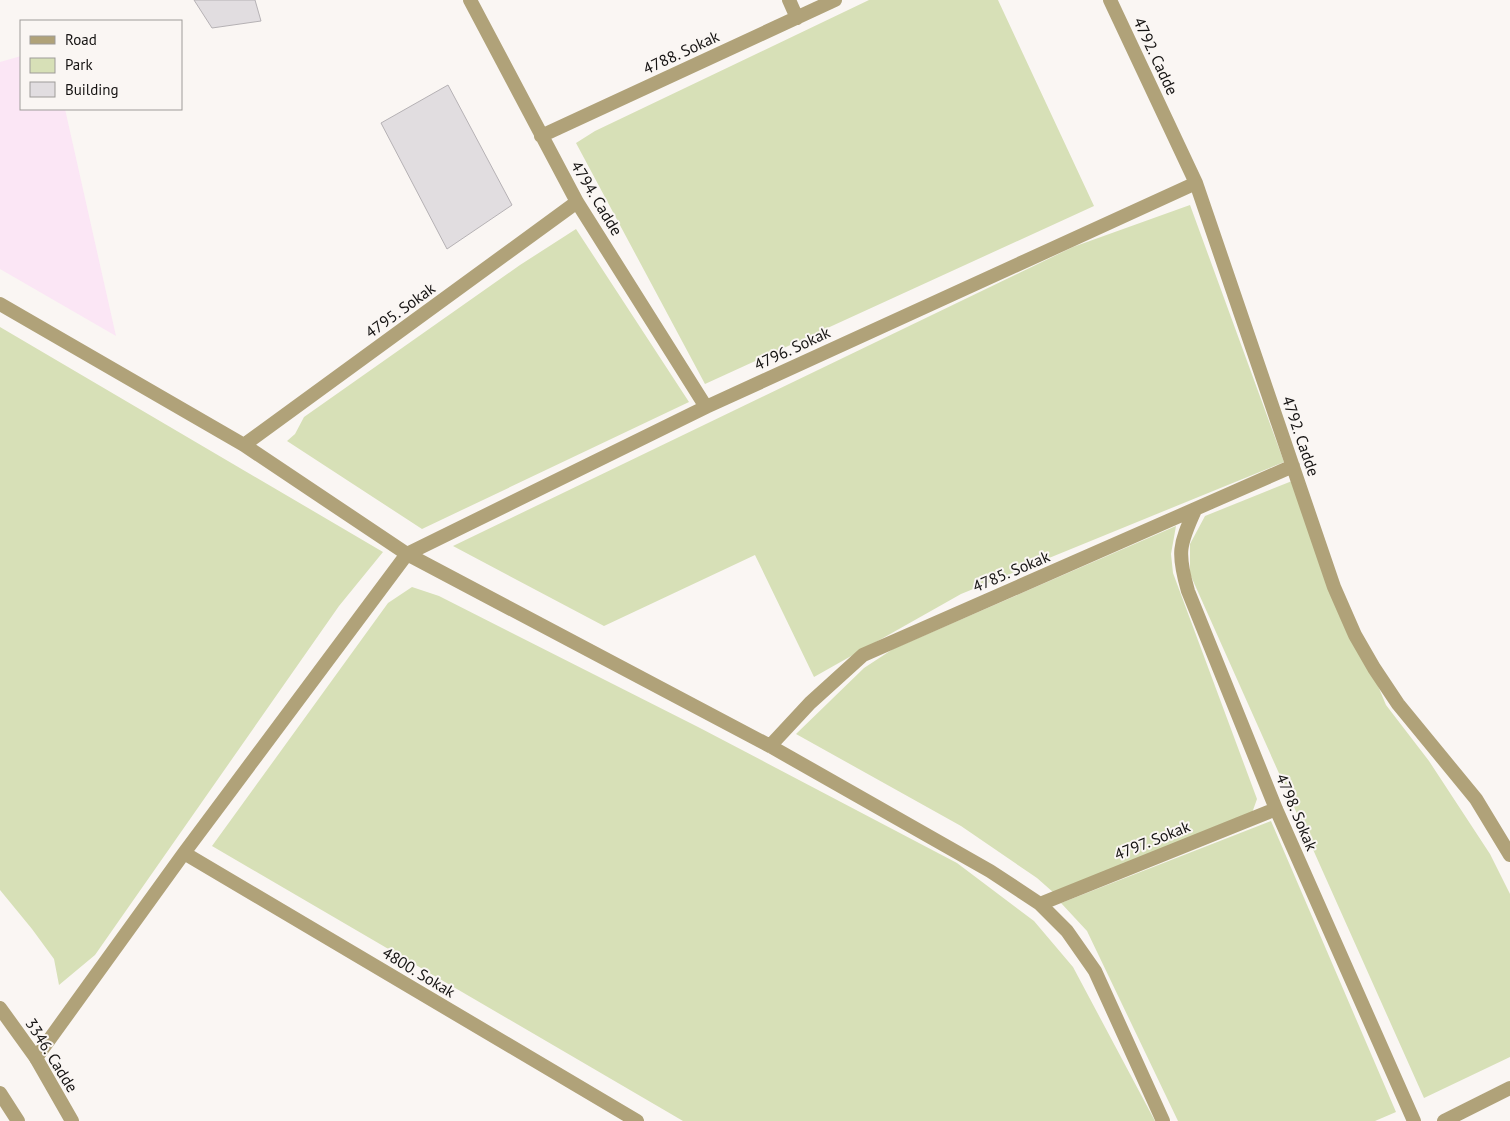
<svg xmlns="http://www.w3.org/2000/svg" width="1510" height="1121" font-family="'PT Sans',sans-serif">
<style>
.industrial{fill:#fbe6f5}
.green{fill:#d7e0b7}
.building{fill:#e1dde0;stroke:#b5b1b4}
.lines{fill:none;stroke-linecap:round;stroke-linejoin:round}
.minor{stroke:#b0a279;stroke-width:14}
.tertiary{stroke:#b0a279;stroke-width:14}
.labels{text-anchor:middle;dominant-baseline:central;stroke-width:4;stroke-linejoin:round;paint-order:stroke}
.street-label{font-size:16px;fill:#151312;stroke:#faf6f3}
</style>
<rect width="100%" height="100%" fill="#faf6f3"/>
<!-- industrial -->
<path class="industrial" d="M21 56V109H65L116 336 0 269V62Z"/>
<!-- green -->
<path class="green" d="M869 0H998L1094 206 705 384 576 143 595 131Z
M1190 205 1284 462 961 594 814 677 755 555 604 626 453 546 1073 247Z
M576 229 689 402 422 529 287 441 295 434 304 417 520 265Z
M0 327 383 552 339 606 95 955 59 985 54 959 32 929 0 890Z
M1292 481 1386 705 1429 761 1490 854 1510 894V1057L1424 1098 1190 574V544L1205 516Z
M1176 526 1171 554 1173 573 1257 799 1252 813 1054 893 1037 878 961 826 796 734 864 668 893 649Z
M412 587 439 596 700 728 957 863 1034 921 1073 967 1155 1121H683L212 846 388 603Z
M1271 821 1396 1112 1375 1121H1178L1087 931 1061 903Z"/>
<!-- building -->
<path class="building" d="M194 0H255L261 21 212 28Z
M448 85 512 205 447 249 381 123Z"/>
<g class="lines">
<!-- minor -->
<path class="minor" d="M470 0 577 202 706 407
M789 0 797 18
M1110 0 1196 183 1334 587 1355 635 1374 668 1398 704 1476 799 1510 855
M541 136 835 0
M0 304 244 445 407 554 770 746 990 871 1040 904 1067 931 1095 971 1163 1121
M244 445 577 202
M1195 510C1179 545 1177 553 1188 591L1276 809 1414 1121
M770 746 810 703 863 655 1293 466
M184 853 637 1121
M1040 904 1276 809
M36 1058 184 853 407 554 706 407 1196 183"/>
<!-- tertiary -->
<path class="tertiary" d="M0 1008 36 1058 72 1121
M0 1093 18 1121
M1444 1121 1510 1088"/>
</g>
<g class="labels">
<!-- street labels -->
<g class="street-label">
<text transform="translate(681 52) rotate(-25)">4788. Sokak</text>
<text transform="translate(1156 56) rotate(65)">4792. Cadde</text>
<text transform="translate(597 198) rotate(59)">4794. Cadde</text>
<text transform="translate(400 310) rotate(-36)">4795. Sokak</text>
<text transform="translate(792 348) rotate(-25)">4796. Sokak</text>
<text transform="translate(1301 436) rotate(71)">4792. Cadde</text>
<text transform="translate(1011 571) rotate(-23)">4785. Sokak</text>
<text transform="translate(1297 812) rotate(67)">4798. Sokak</text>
<text transform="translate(1152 840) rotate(-22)">4797. Sokak</text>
<text transform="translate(419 972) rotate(31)">4800. Sokak</text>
<text transform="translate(52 1055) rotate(58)">3346. Cadde</text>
</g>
</g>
<!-- legend -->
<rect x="20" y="20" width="162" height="90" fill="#faf6f3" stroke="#9e9b99"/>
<rect x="30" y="36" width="25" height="8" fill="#b0a279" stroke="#9e9b99"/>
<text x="65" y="45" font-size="15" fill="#151312">Road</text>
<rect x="30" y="58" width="25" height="15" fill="#d7e0b7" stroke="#9e9b99"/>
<text x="65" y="70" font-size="15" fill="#151312">Park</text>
<rect x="30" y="82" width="25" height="15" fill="#e1dde0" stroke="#9e9b99"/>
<text x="65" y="95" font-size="15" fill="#151312">Building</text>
</svg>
